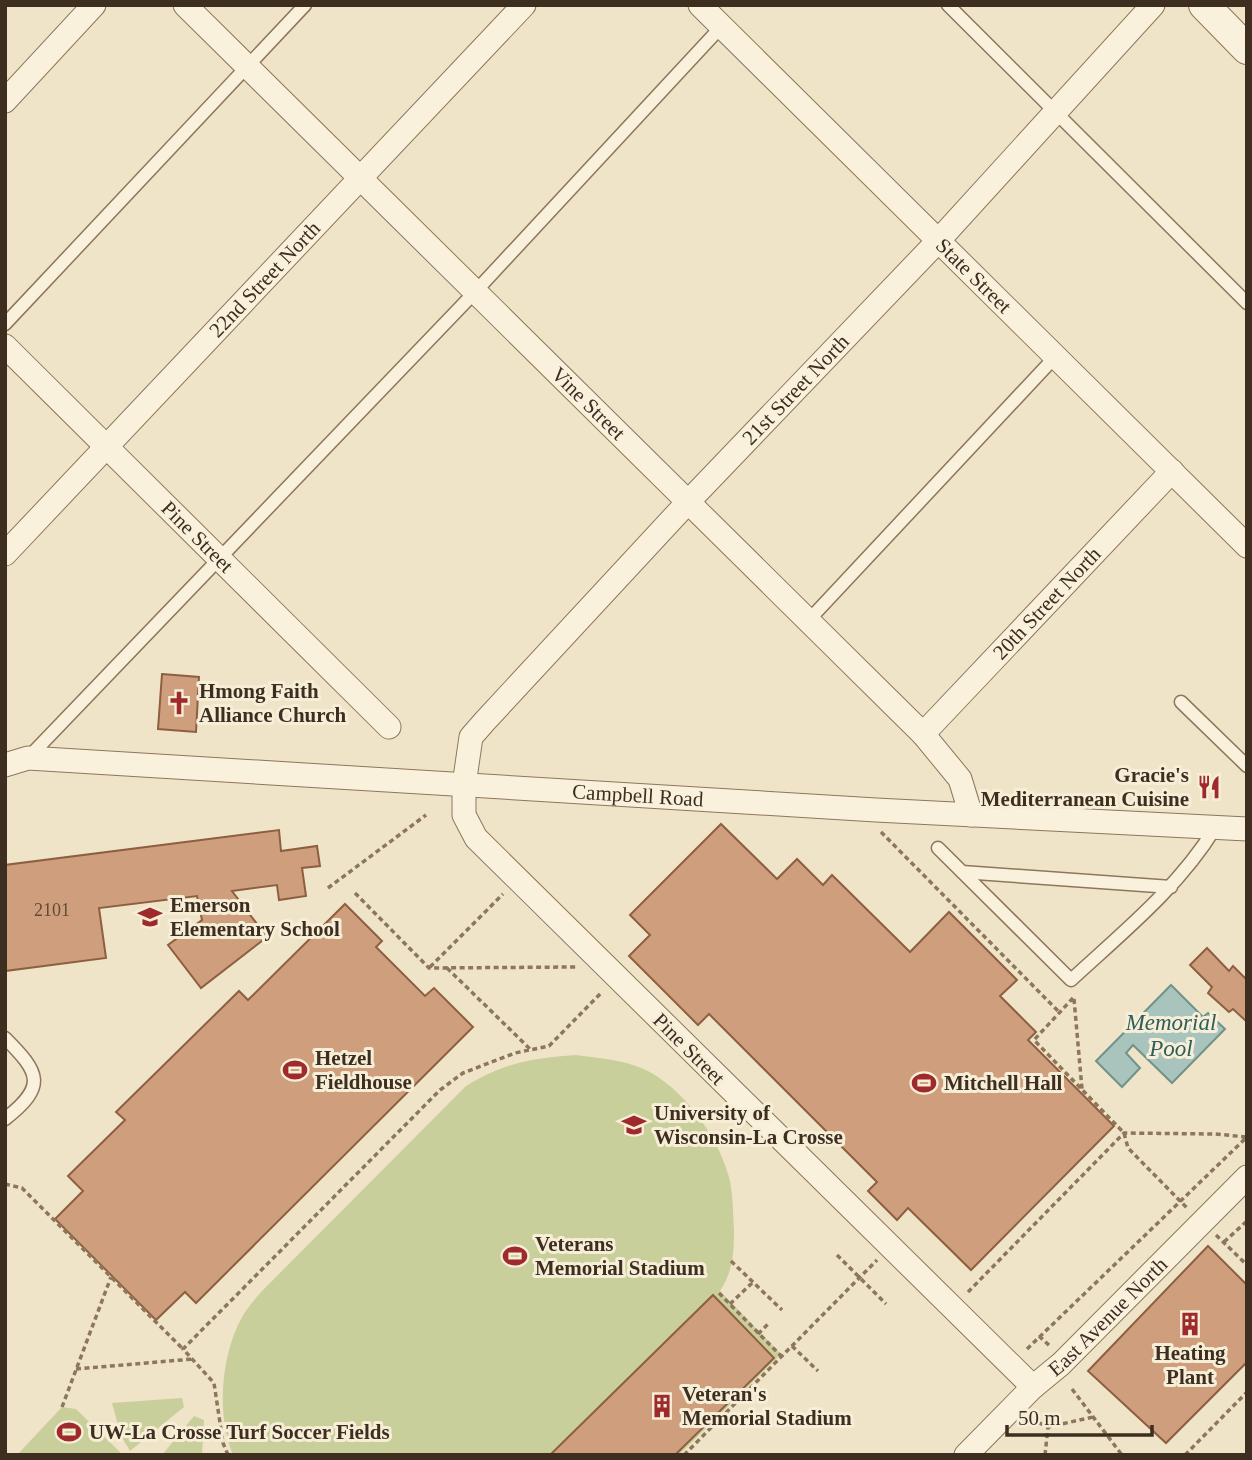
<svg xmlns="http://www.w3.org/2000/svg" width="1252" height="1460" font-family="'Times New Roman',serif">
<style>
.green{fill:#c9cf9b}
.water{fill:#a9c4bc;stroke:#6f938a;stroke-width:2}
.building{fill:#cf9f7d;stroke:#8d5f41;stroke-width:2}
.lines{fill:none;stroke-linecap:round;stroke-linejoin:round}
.service-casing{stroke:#8d765c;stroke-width:15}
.minor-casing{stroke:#8d765c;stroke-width:25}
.tertiary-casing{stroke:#8d765c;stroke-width:32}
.path{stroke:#8d765c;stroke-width:3.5;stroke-dasharray:5 3.5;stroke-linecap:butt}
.service{stroke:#faf1dc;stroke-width:12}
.minor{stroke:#faf1dc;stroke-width:23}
.tertiary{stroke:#faf1dc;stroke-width:30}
.labels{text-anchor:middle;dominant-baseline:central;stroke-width:6;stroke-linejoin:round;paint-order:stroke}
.number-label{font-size:18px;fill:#624a37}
.street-label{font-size:21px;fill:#3d2e20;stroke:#f7eed8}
.poi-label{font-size:21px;font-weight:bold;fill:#3d2e20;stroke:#f7eed8;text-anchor:start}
.water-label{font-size:23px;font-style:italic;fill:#2f5d5a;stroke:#f7eed8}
</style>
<rect width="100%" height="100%" fill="#f0e4c8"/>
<!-- green -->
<path class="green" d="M576 1055C604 1059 633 1060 658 1077 691 1099 721 1143 730 1181 733 1197 733 1213 734 1230 734 1253 733 1271 720 1291L781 1354 679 1455H233C216 1414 221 1355 242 1317 247 1308 255 1299 262 1291L466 1086C503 1063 533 1058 576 1055Z
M182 1398 184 1407 130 1451 121 1436 112 1403Z
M62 1407 76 1409 123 1455H17Z
M194 1416 204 1420 202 1455H162Z"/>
<!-- water -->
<path class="water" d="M1171 985 1203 1017 1208 1013 1225 1029 1172 1083 1133 1045 1126 1053 1140 1068 1122 1087 1096 1061Z"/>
<!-- building -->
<path class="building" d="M162 674 199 677 196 732 158 729Z
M721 824 777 879 797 859 823 885 832 875 910 952 949 912 1017 980 1000 996 1036 1032 1028 1040 1114 1126 971 1270 908 1208 897 1220 868 1191 877 1182 709 1014 698 1025 629 956 650 935 630 915Z
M279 830 281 851 317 846 320 866 302 868 306 896 279 900 277 885 232 891 267 937 201 988 168 945 202 920 197 896 99 908 106 958 5 971V865Z
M345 904 382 941 376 947 425 996 434 988 473 1027 196 1303 185 1292 156 1320 55 1219 83 1191 68 1176 125 1120 116 1112 239 991 248 1000Z
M1207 948 1229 971 1233 966 1247 980V1022L1233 1009 1229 1012 1208 993 1212 987 1190 965Z
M1208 1246 1247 1285V1362L1166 1443 1088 1371Z
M713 1295 774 1358 675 1455H550Z"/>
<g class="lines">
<!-- service casing -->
<g class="service-casing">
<path id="service" d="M948 5 1247 303
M5 324 305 5
M808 621 1055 357
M1181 702 1247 766
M28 758 475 292 721 27
M938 848 1071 980C1123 932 1178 888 1215 828
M962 872 1171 887
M5 1038C40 1073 47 1086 5 1119"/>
</g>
<!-- minor casing -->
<g class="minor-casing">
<g id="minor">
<path id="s1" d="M185 5 923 734 960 779 971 815"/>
<path id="s2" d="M700 5 1247 546"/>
<path d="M5 101 94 5"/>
<path id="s3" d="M5 346 389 727"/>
<path id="s4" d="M5 554 524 5"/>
<path id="s5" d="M923 734 1172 471"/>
<path id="s6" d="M5 765 28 758 876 810 1247 829"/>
<path id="s7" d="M1033 1387 476 838 464 815V785L471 737 485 721 688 502 938 241 1153 5"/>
<path id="s8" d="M966 1455 1033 1387 1061 1364 1247 1177"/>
</g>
</g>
<!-- tertiary casing -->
<g class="tertiary-casing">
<path id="tertiary" d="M1204 5 1247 49"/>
</g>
<!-- path -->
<path class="path" d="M881 832 1059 1012
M328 888 426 815
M355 893 429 968 576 967
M430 967 503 894
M447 968 530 1049
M1073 998 1034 1040 1124 1133 1128 1148 1188 1209
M1074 999 1082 1089
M5 1184 22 1188 183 1349
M1216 1235 1247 1265
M1224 1242 1247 1221
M837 1255 886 1304
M731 1261 782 1310
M968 1292 1124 1133 1215 1134 1247 1137
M719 1293 781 1356
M730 1304 753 1282
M758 1334 769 1323
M1039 1336 1051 1347
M792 1346 818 1371
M1027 1349 1247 1137
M76 1369 193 1359
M1072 1389 1122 1455
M62 1407 111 1277
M1031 1419 1048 1427 1093 1417
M228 1455 223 1443 214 1383 183 1349 440 1090 463 1073 515 1053 549 1046 601 993
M684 1455 877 1260
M1045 1455 1048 1427
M1185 1455 1247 1392"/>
<!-- service -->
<use href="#service" class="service"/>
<!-- minor -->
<use href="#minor" class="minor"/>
<!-- tertiary -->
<use href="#tertiary" class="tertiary"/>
</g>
<!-- icons -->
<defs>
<g id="church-bare" transform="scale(1.89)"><path d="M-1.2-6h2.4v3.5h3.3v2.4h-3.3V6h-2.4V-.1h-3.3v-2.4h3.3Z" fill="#9e2a2b" stroke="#f7eed8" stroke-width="2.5" paint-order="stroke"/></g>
<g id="restaurant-bare" transform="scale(1.89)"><path d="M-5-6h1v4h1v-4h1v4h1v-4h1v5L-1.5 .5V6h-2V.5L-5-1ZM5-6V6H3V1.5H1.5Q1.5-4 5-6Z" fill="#9e2a2b" stroke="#f7eed8" stroke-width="2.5" paint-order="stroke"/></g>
<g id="school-bare" transform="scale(1.89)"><path d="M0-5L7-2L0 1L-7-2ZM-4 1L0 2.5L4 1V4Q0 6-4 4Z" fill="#9e2a2b" stroke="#f7eed8" stroke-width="2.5" paint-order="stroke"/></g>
<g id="stadium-bare" transform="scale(1.89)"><path d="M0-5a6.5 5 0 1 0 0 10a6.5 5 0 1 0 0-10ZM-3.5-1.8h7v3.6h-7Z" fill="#9e2a2b" stroke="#f7eed8" stroke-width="2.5" paint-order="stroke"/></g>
<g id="university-bare" transform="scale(1.89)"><path d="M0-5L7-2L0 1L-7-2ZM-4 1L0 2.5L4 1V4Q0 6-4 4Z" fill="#9e2a2b" stroke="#f7eed8" stroke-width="2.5" paint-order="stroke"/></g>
<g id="building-bare" transform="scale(1.89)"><path d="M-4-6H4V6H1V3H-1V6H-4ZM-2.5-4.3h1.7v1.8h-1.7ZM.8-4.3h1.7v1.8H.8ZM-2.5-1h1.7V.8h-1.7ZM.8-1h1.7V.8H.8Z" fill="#9e2a2b" stroke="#f7eed8" stroke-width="2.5" paint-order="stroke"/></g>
</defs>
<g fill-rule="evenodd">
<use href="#church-bare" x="179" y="703"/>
<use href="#restaurant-bare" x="1209" y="787"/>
<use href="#school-bare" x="150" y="917"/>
<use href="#stadium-bare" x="295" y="1070"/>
<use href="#stadium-bare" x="924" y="1083"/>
<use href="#university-bare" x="634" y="1125"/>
<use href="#stadium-bare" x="515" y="1256"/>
<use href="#building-bare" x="1190" y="1324"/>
<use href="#building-bare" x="662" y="1406"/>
<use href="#stadium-bare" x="69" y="1432"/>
</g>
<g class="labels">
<!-- number labels -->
<g class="number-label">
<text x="52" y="910">2101</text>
</g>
<!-- street labels -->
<g class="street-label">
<text stroke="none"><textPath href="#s2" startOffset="385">State Street</textPath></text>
<text stroke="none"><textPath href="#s4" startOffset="378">22nd Street North</textPath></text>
<text stroke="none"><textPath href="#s7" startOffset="1362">21st Street North</textPath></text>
<text stroke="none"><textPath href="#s1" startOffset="567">Vine Street</textPath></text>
<text stroke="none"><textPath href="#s3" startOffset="271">Pine Street</textPath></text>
<text stroke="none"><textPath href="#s5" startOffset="180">20th Street North</textPath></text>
<text stroke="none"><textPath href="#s6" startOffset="635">Campbell Road</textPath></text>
<text transform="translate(689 1049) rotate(45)">Pine Street</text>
<text stroke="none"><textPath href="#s8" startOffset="198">East Avenue North</textPath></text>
</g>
<!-- poi labels -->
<g class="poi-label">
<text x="199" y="691">Hmong Faith<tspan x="199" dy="24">Alliance Church</tspan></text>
<text x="1189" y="775" text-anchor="end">Gracie's<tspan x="1189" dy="24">Mediterranean Cuisine</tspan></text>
<text x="170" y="905">Emerson<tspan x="170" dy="24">Elementary School</tspan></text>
<text x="315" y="1058">Hetzel<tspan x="315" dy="24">Fieldhouse</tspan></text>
<text x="944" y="1083">Mitchell Hall</text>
<text x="654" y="1113">University of<tspan x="654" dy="24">Wisconsin-La Crosse</tspan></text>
<text x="535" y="1244">Veterans<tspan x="535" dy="24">Memorial Stadium</tspan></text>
<text x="1190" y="1353" text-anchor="middle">Heating<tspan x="1190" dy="24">Plant</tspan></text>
<text x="682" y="1394">Veteran's<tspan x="682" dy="24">Memorial Stadium</tspan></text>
<text x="89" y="1432">UW-La Crosse Turf Soccer Fields</text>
</g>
<!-- water labels -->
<g class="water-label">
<text x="1171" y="1022">Memorial<tspan x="1171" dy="26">Pool</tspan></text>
</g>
</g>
<!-- border -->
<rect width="1252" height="1460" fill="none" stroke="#3d2e20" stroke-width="14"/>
<!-- scale -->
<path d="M1007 1425v10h145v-10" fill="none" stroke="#3d2e20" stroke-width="3.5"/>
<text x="1018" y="1425" font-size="21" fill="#3d2e20" stroke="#f7eed8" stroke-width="5" paint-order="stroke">50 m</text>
</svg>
